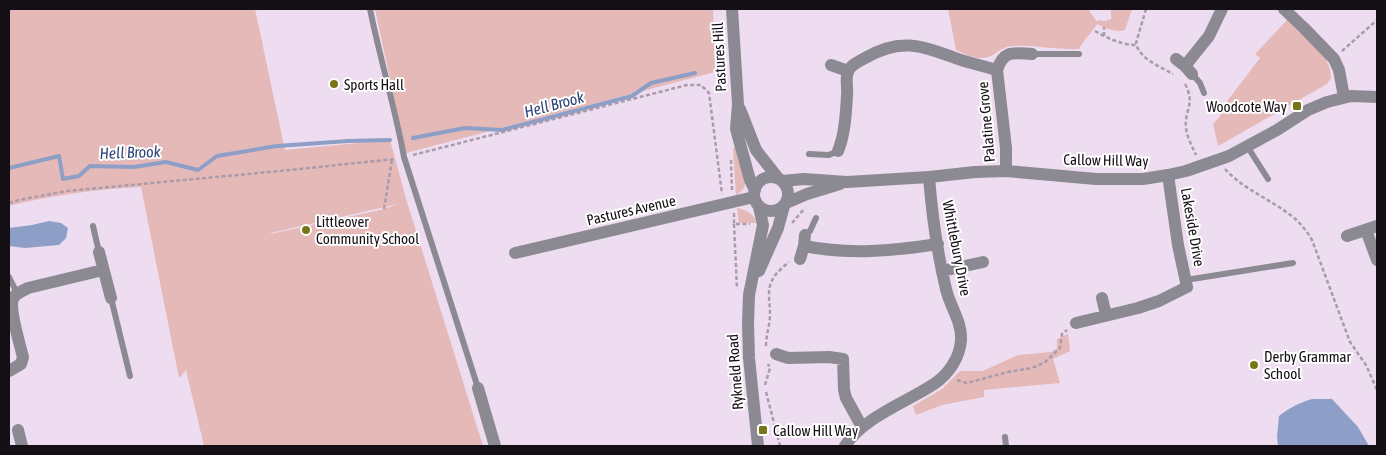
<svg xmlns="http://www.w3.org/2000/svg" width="1386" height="455" font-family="'Asap Condensed',sans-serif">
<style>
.green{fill:#e4b9b8;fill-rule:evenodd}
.water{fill:#8d9fc7}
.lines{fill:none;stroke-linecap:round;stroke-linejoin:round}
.stream{stroke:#8d9fc7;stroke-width:4}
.path{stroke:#a99bab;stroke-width:2.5;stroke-dasharray:4 2.5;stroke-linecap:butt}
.service{stroke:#8b8a93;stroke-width:6}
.minor{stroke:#8b8a93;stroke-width:12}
.tertiary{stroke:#8b8a93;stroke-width:12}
.poi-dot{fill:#7a7417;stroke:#fff;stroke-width:2}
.labels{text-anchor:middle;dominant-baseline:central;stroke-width:4;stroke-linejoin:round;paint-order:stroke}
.street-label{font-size:15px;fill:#140e15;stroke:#fff}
.poi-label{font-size:15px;fill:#140e15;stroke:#fff;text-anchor:start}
.water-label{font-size:16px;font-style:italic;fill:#2e4478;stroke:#fff}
</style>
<rect width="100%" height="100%" fill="#eedcf0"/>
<!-- green -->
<path class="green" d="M9 9H255L285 150 390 140 407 202 483 446H204L186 370 179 378 141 187C97 189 52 195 9 206ZM398 204 384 209 271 234V233Z
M375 9H713L715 72 406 153Z
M948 9H1088L1097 22 1098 20 1105 21 1111 19V9H1132L1125 30C1116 33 1105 28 1097 24 1092 33 1084 39 1079 49 1057 50 1035 45 1013 46 1005 46 1002 49 996 53 982 63 969 56 956 50Z
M1288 19 1325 57 1330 69 1331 78 1327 84 1218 146 1213 124 1221 115 1218 113 1260 58 1255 54Z
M734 147 736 148 745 183 744 188 736 196 733 149Z
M737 208C746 210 754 213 756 223H739Z
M1068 334 1070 351 1053 359 1060 383 984 390V397L942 405 916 415 913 406 942 389 960 371H983L1018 355 1051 352 1057 348V339Z"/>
<!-- water -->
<path class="water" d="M49 221 61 223 68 228 66 238 59 245 25 248 9 246V228L32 225Z
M1312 399H1332L1358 427 1369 446H1278L1277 437 1279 416C1289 408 1299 403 1312 399Z"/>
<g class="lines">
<!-- stream -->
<path class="stream" d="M413 138 465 128 502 130 632 96 651 83 695 73
M9 168 59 156 63 179 79 176 90 166 134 167 166 162 198 170 217 156 277 146 348 141 390 140"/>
<!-- path -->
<path class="path" d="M1146 9 1136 43C1139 59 1161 67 1173 74
M1095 31C1107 38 1122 45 1136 45
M1104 36V27
M1342 51 1377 20
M1185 84C1196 104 1184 110 1186 128 1187 137 1192 146 1196 155
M413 155 687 85H701L709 93 722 194
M731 160 732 190
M1225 169C1243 189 1268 198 1289 214 1299 221 1306 230 1312 240L1350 342 1366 365 1377 390
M9 203 19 200 67 191 280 171 395 159
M384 209 392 160
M734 213V224H750
M792 223 805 208
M734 224 737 289
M766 346C766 335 770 325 770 314 770 308 769 301 769 294 769 279 778 271 789 262
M957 380 967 383 1008 372 1032 368 1044 363 1060 348 1062 334 1067 330
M765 385 770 368 768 364
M766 392 780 446"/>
<!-- service -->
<path class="service" d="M370 9C380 59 395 107 404 157L478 388
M1032 54H1079
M1192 74 1200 83 1204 93
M1247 146 1268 179
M809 154 829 155 838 151
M93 226 99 252
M805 235 810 231 816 218
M9 277 17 293
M1186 280 1293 263
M111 298 130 376
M1005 437 1006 446"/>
<!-- minor -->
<path class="minor" d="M1284 9 1304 28 1334 59 1339 70 1344 97
M1176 59 1185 66 1192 74
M831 65 848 71
M1185 66 1209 36 1222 9
M997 70C1004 49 1014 53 1032 54
M838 151C845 134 846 113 847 95 848 88 845 79 848 72 850 65 860 61 865 58 904 35 926 48 964 61 975 64 986 67 997 70L1006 148V171
M1366 230 1377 260
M1347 236 1377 226
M804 246C850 255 892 251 938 244
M99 252 111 298
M515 253 754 197
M800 259 804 246 805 235
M942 271 983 262
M1102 298 1106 315
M1076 323 1138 308 1159 301 1187 287 1178 245 1168 175
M776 354 788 358 829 357 843 359 844 390 846 398 862 427
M9 371 21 364 23 357C20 345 9 309 13 299 15 293 23 291 28 288L103 270
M478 388 495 446
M18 430 22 446
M845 446C864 417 905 403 934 384 949 374 960 357 961 340 962 321 950 307 946 289 937 252 932 215 929 177"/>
<!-- tertiary -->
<path class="tertiary" d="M732 9 738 104 736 129 750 180 755 190
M740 109 756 150 778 178
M754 194a17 17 0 1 1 34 0a17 17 0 1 1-34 0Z
M782 181 804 179 847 182 929 177 975 172 1006 171 1096 179H1143L1168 175 1186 171 1229 156 1277 130 1308 110 1327 102 1351 96 1377 97
M786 203 807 194 840 184
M759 271 778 228 784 206
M758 446 749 358 748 324 749 295 763 225 759 207"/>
</g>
<!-- markers -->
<g class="poi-dot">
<circle cx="334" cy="84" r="5"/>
<rect x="1292" y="101" width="10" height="10" rx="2.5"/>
<circle cx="306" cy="230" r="5"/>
<circle cx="1254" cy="365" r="5"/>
<rect x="758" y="425" width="10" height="10" rx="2.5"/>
</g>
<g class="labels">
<!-- street labels -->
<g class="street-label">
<text transform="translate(719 57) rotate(-93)">Pastures Hill</text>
<text transform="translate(986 122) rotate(-95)">Palatine Grove</text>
<text transform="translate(1106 160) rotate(1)">Callow Hill Way</text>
<text transform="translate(631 210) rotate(-13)">Pastures Avenue</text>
<text transform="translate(1193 227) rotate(80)">Lakeside Drive</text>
<text transform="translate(957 248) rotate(79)">Whittlebury Drive</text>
<text transform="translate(735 372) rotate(-94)">Rykneld Road</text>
</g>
<!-- poi labels -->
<g class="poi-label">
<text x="344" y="84">Sports Hall</text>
<text x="1287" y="106" text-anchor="end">Woodcote Way</text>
<text x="316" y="221">Littleover<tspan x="316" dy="17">Community School</tspan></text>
<text x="1264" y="356">Derby Grammar<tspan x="1264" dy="17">School</tspan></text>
<text x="773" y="430">Callow Hill Way</text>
</g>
<!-- water labels -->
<g class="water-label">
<text transform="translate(554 104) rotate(-15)">Hell Brook</text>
<text transform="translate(130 152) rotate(-2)">Hell Brook</text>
</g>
</g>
<!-- border -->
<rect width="1386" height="455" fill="none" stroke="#140e15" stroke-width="20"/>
</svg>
